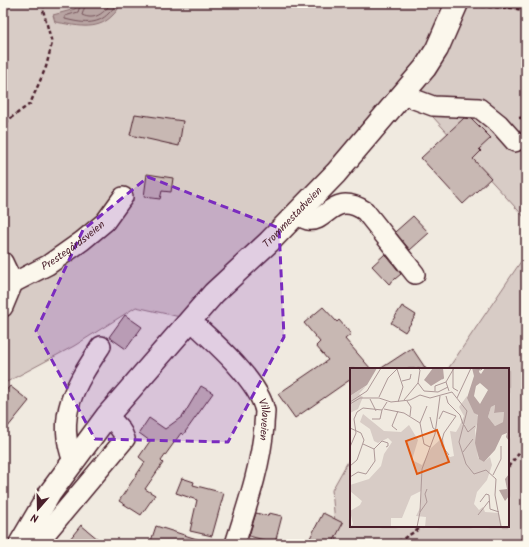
<svg xmlns="http://www.w3.org/2000/svg" width="529" height="547" font-family="Kalam,sans-serif">
<style>
.green{fill:#d8ccc6;stroke:#917678}
.water{fill:#b8a4a2;stroke:#8c6f72}
.lines{fill:none;stroke-linecap:round;stroke-linejoin:round}
.shore{stroke:#76545b;stroke-width:1}
.building{fill:#c8b8b3;stroke:#4a1f2b}
.minor-casing{stroke:#4a1f2b;stroke-width:22}
.major-casing{stroke:#4a1f2b;stroke-width:25}
.path{stroke:#4a1f2b;stroke-width:2.5;stroke-dasharray:4 3;stroke-linecap:butt}
.minor{stroke:#fbf7ec;stroke-width:19}
.major{stroke:#fbf7ec;stroke-width:22}
.marked{fill:#7b2cbf;fill-opacity:0.2;stroke:#7b2cbf;stroke-width:3;stroke-dasharray:8 5;stroke-linejoin:round}
.labels{text-anchor:middle;dominant-baseline:central;stroke-width:4;stroke-linejoin:round;paint-order:stroke}
.street-label{font-size:11px;fill:#4a1f2b;stroke:#fbf7ec}
.inset-river{fill:none;stroke:#b8a4a2;stroke-width:2}
.inset-road{fill:none;stroke:#ae9998;stroke-width:1}
.view{fill:#e0560e;fill-opacity:0.15;stroke:#e0560e;stroke-width:2}
.inset-edge{fill:none;stroke:#4a1f2b;stroke-width:2}
</style>
<rect width="100%" height="100%" fill="#f0eae0"/>
<filter id="ink" filterUnits="userSpaceOnUse"><feTurbulence type="fractalNoise" baseFrequency=".025" numOctaves="2"/><feDisplacementMap in="SourceGraphic" scale="8" xChannelSelector="R" yChannelSelector="G"/><feConvolveMatrix kernelMatrix="1 2 1 2 8 2 1 2 1" color-interpolation-filters="sRGB"/></filter>
<g filter="url(#ink)">
<!-- green -->
<path class="green" d="M3 3H526V219L412 94 189 319 136 307 74 346 3 384Z
M526 254V544H337L332 490 351 456V526H508V369H448Z"/>
<!-- water -->
<path class="water" d="M77 3H120C119 9 116 12 112 16 96 32 75 25 55 22L53 15 75 9Z"/>
<g class="lines">
<!-- shore -->
<path class="shore" d="M81 3 78 12 65 16V19C81 23 97 26 109 13 112 10 115 7 116 3
M86 3 82 15C95 21 104 13 111 3"/>
</g>
<!-- building -->
<path class="building" d="M135 114 183 121 179 146 130 135Z
M464 118 472 119 491 138 479 149 481 151 473 159 491 178 463 204 421 158Z
M147 174 173 178 171 192 162 191 160 199 144 197Z
M413 216 429 233 410 250 395 232Z
M385 254 401 274 389 284 372 266Z
M402 306 416 315 405 332 391 323Z
M323 307 337 322 339 320 351 334 345 339 371 369H351V379L295 418 278 394 328 360 316 346 320 342 304 323Z
M125 315 142 327 126 349 109 337Z
M412 348 426 369H380Z
M10 386 29 401 3 433V394Z
M201 386 213 393 183 435 181 433 161 461 163 463 145 489 155 495 141 515 119 501 145 462 139 457 150 441 139 433 149 418 165 429 183 416Z
M182 478 194 482 193 485 224 493 212 536 190 531 197 500 176 493Z
M256 513 268 516 269 513 282 516 275 543 249 536Z
M323 513 343 523 332 544H322L310 538Z
M81 525 104 544H66Z
M156 526 203 541V544H150Z"/>
<g class="lines">
<!-- minor casing -->
<g class="minor-casing">
<g id="minor">
<path d="M406 91 414 99 433 106 479 108 499 124 515 142"/>
<path d="M297 215C300 216 304 219 308 220 327 224 332 190 365 211L415 274"/>
<path d="M3 262 13 283 3 307"/>
<path id="s1" d="M13 283 48 265 82 241 105 222 123 197"/>
<path id="s2" d="M190 320C212 340 259 381 265 411 265 415 264 421 264 426 261 466 247 506 235 544"/>
<path d="M73 461C55 415 76 384 101 346"/>
<path d="M37 544 125 439C122 429 115 422 107 416"/>
</g>
</g>
<!-- major casing -->
<g class="major-casing">
<g id="major">
<path id="s3" d="M20 544 50 493 107 416 214 293 269 242 336 173 425 68 437 49 457 3"/>
</g>
</g>
<!-- path -->
<path class="path" d="M474 6 513 8 526 11
M519 118 526 117
M3 130 8 120 30 104 46 67 52 43 43 10 45 3
M508 467 526 445
M391 544 396 543 424 526"/>
<!-- minor -->
<use href="#minor" class="minor"/>
<!-- major -->
<use href="#major" class="major"/>
</g>
</g>
<!-- marked area -->
<path class="marked" d="M148 177 279 228 284 337 228 442 95 439 36 331 83 230Z"/>
<g class="labels">
<!-- street labels -->
<g class="street-label">
<text stroke="none"><textPath href="#s3" startOffset="427">Trommestadveien</textPath></text>
<text stroke="none"><textPath href="#s1" startOffset="71">Prestegårdsveien</textPath></text>
<text stroke="none"><textPath href="#s2" startOffset="128">Villaveien</textPath></text>
</g>
</g>
<!-- overview -->
<g transform="translate(350 368)">
<rect width="159" height="159" fill="#f0eae0"/>
<path d="M16 18 9 26 13 29 8 41 0 45V28ZM117 28 129 50 125 62 128 90 134 94 140 89 142 97 137 112 127 124 124 136 129 142 133 139 135 144 149 145 152 159H75L76 149 66 148 71 138V123L61 128 52 150H41V159H0L3 156 0 143 10 137 12 133 0 123V117L19 111 31 98 34 86 42 74 38 70 28 75 24 73 20 61 10 54 13 46 34 63 51 64 59 57 68 72 62 92 72 97 81 80 91 71 93 70 96 85 100 89 104 88 100 63 106 64 109 59 114 48 109 39ZM145 37 144 45 154 44 153 54 145 58 138 49 141 39Z" fill="#d8ccc6"/>
<path d="M0 0H27L17 17 0 28ZM83 0H93L94 10 81 18 74 12ZM122 0H130L129 4 131 6 135 0H159V73L156 69 157 65 152 67 145 82 134 94 129 91 125 75 128 47 124 45 117 30 124 8ZM130 15 138 22 130 36 124 28 126 18ZM145 37 144 45 154 44 153 54 145 58 138 49 141 39ZM159 106V128L155 133 149 122 157 121 155 111Z" fill="#b8a4a2" fill-rule="evenodd"/>
<path class="inset-river" d="M88 0 93 11"/>
<path class="inset-road" d="M68 0 70 2 68 15 74 23 88 24 98 19M122 0 131 2 133 0M103 1V20L108 23M52 13 60 11 61 6M85 23V18L96 14M99 23 96 14 104 0M96 28 98 35 110 47 113 56M29 29 38 10 47 1 53 19 48 34M107 30 121 0M20 31 26 43M54 32 68 15M57 33 61 39 60 48M0 34 17 23 31 0M0 36 10 30H29L41 34 60 32 70 27 80 30 102 24 117 43 109 74 116 96 124 106 136 102 146 111 145 127 151 159M34 41 54 45 70 55 74 76 80 79M80 49 83 60 86 62M22 51H30L32 42M89 51 93 43 106 48 94 65 92 72V78L99 87M70 55 77 38M114 57 118 64 125 58M0 60 11 65 14 72 7 92 0 98M47 62 42 58 48 43M0 79 6 65 4 51 7 44 13 40 32 42 37 34M24 81 32 73 38 75V78L36 79M113 84 123 71M143 107 151 91V78M0 109 8 104 16 106 25 93 24 81 13 76M139 127 140 141 149 144M130 134 136 126 139 127M70 144 77 134 75 126 77 121M128 147 139 133M67 159 70 144 72 101 85 66 90 28"/>
<path class="view" d="M87 62 99 94 67 106 56 73Z"/>
<rect width="159" height="159" class="inset-edge"/>
</g>
<!-- margin -->
<rect width="529" height="547" fill="none" stroke="#fbf7ec" stroke-width="16"/>
<rect x="8" y="8" width="513" height="531" fill="none" stroke="#4a1f2b" stroke-width="1.5" filter="url(#ink)"/>
<!-- north arrow -->
<g transform="translate(38 509) rotate(200)" stroke="#fbf7ec" stroke-width="3" paint-order="stroke">
<path d="M0-3L7 15L0 10L-7 15Z" fill="#4a1f2b"/>
<text y="-6" font-size="11" font-weight="bold" text-anchor="middle" fill="#4a1f2b">N</text>
</g>
</svg>
